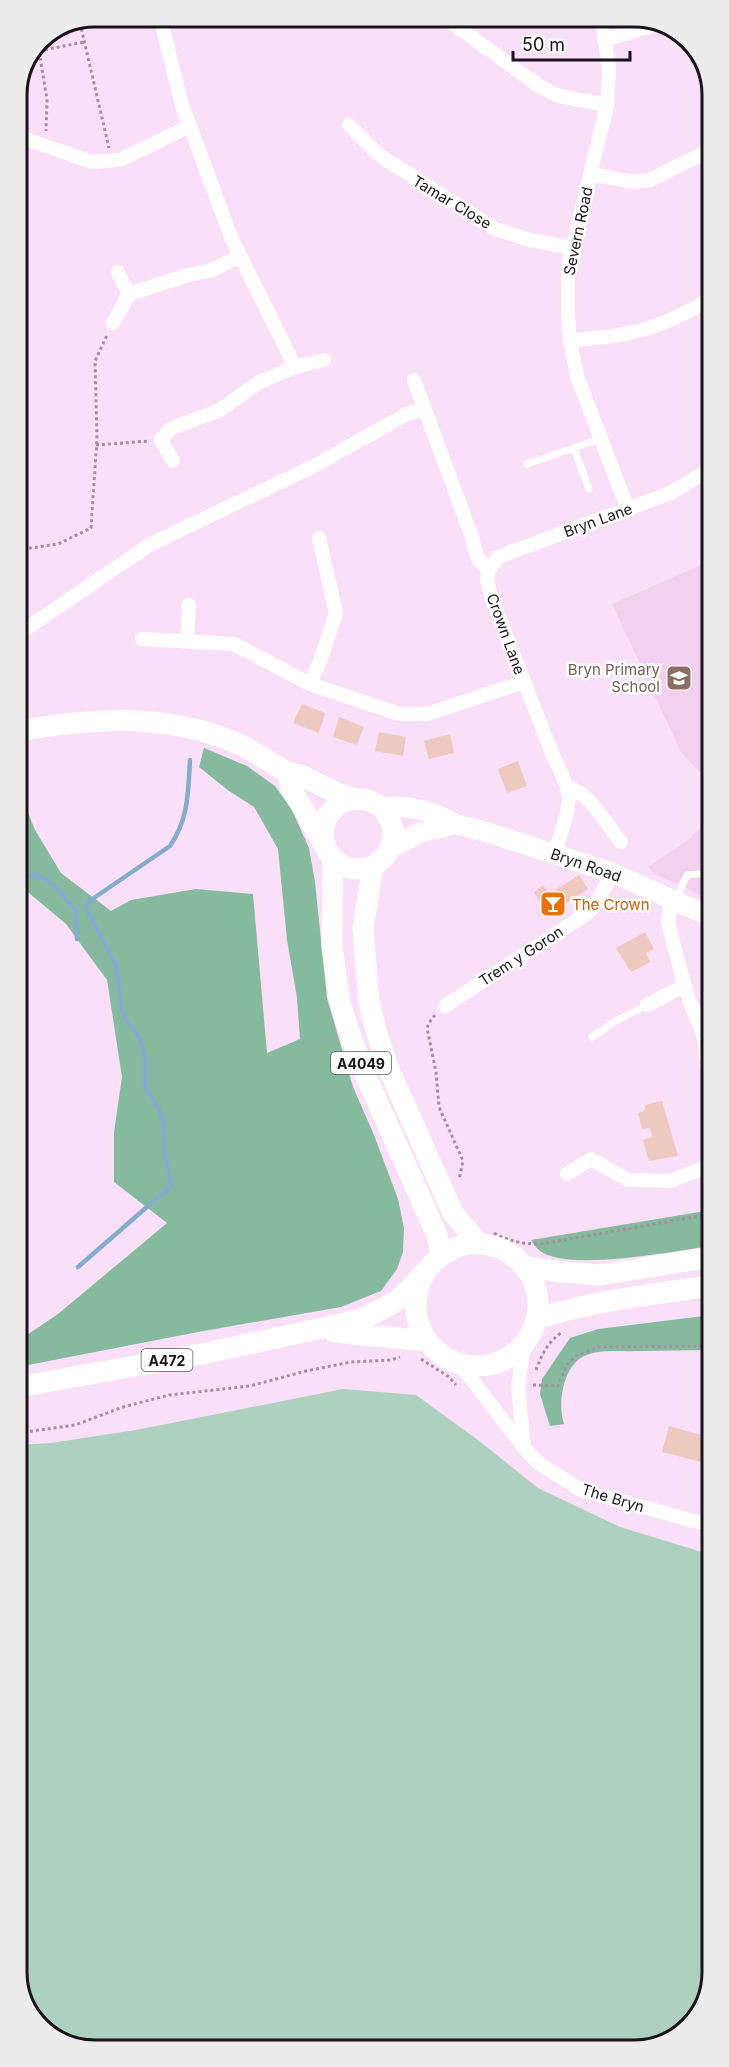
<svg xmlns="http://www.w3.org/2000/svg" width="729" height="2067" font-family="Inter,sans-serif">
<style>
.built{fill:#f1d1ef}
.green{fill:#add1be}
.forest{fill:#86ba9f}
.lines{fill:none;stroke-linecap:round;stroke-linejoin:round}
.stream{stroke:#85accf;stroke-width:4.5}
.building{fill:#edc9bf}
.path{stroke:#a490a2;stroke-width:3;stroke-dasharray:3 3;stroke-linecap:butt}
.lane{stroke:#fff;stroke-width:7}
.street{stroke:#fff;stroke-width:14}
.secondary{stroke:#fff;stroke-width:20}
.primary{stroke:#fff;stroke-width:21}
.labels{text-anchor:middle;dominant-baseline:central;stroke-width:5;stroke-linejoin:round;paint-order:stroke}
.shield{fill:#fff;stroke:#5f595f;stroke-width:1.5}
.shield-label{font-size:14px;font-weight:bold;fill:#1b121b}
.street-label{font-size:15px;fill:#1b121b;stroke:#fff}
.education-label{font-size:15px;fill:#785e54;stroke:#fff;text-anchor:end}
.food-label{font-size:15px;fill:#c56008;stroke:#fff;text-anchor:start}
.rim{fill:none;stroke:#1b121b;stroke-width:3}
</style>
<rect width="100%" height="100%" fill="#fadff8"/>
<!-- built -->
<path class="built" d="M710 561 711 784 681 752 612 604Z
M711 818V900L655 874 648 867 688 840Z"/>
<!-- green -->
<path class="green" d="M343 1389 416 1395 478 1440 538 1488 620 1527 712 1555V1973L696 2020 655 2048 89 2050 47 2034 19 1993V1445L51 1443 136 1430Z"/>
<!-- forest -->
<path class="forest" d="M204 748 247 766 275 786 292 810 309 848 315 882 327 998 353 1087 374 1135 398 1199 404 1228 403 1252 397 1269 381 1291 341 1307 198 1332 18 1367V1341L58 1314 167 1223 114 1182V1132L122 1077 107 980 66 924 23 888 18 877V793H20L35 830 61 873 111 911 131 900 196 889 253 894 267 1053 300 1039 297 998 287 940 278 849 254 807 229 791 199 767Z
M711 1210V1246C675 1251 568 1272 540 1251 536 1248 533 1243 531 1240Z
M712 1315V1350C687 1350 662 1351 637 1351 621 1352 603 1349 587 1355 563 1363 557 1404 564 1424L550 1426 540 1394 542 1379 570 1338 598 1329Z"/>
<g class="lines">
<!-- stream -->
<path class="stream" d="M18 876 32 875 43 878 55 886 76 911 77 939
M78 1267 171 1186 165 1153 164 1125 160 1112 145 1087V1057L141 1041 122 1012 116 965 86 908 88 902 170 846C189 818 188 792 190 760"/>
</g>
<!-- building -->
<path class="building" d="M302 704 325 713 319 733 293 723Z
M339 717 364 727 357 745 333 737Z
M379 732 406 737 403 756 375 751Z
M450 734 454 753 429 759 424 741Z
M518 761 527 786 507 793 498 769Z
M579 875 588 889 548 915 534 892 543 885 549 894Z
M645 932 654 949 646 953 650 962 631 972 616 948Z
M662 1101 678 1156 649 1161 643 1140 652 1137 650 1128 642 1129 638 1113 645 1111V1105Z
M669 1426 712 1438 705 1463 662 1452Z"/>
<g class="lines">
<!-- path -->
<path class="path" d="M80 23 109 148
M34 51H39L47 99 46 131
M39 51 84 42
M96 445 149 441
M17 550 58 544 91 528 97 438 95 361 107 335
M435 1015 431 1020 427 1028 436 1072 439 1107 463 1161 459 1180
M494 1233C510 1242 523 1244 541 1244L711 1214
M421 1359 449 1377 456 1385
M536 1370C542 1354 548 1342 562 1332
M533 1385 558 1386 566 1366 576 1356 598 1347 712 1346
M18 1433 75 1425 123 1407 169 1395 250 1386 306 1371 351 1362 391 1360 400 1357"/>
<!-- lane -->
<path class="lane" d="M574 448 589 489
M527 464 600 439
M675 900 687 875 698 874
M592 1037 616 1021 647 1005"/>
<!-- street -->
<path class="street" d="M160 17 183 109 190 126
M444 17 539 86 559 96 607 105
M601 17 609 68 607 105 568 266V314L570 341 577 376 628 510
M605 40 657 24
M349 125 379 155 495 229 530 240 572 248
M17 136 92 162 120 160 190 126 231 237 295 367 324 360
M591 174 633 182 650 180 710 150
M118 272 129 294
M113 323 129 294 188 275 212 270 240 256
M570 341C598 337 628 336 655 326 674 319 692 310 710 299
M414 380 473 540 477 557 489 571 487 581 493 602 552 753 567 787 569 799 567 813 555 853
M173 461 161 440 170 429 220 410 258 383 295 367
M489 571 498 557 671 493 710 469
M17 635 151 544 314 466 407 414 425 409
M142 639 234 644 310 684 399 714H427L524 682
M187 641 189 605
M310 684 323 653 336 613 319 538
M567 787C589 792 607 825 621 842
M675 900 670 910 668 923 686 991 704 1037 711 1095
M647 1005 684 986
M445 1006 585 915 595 905 613 873
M567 1174 591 1159 628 1180 671 1181 711 1165
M524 1344 518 1387 524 1447
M459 1363 525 1449 540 1464 581 1490 712 1526"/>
<!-- secondary -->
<path class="secondary" d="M382 807C408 805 433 811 455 824L486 832 613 873 711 917
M392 847 419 833 455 824"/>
<!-- primary -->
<path class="primary" d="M18 731C88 718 166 713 234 742 253 749 268 762 285 771 291 774 297 773 303 776 323 786 334 794 357 799
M288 773 290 786 323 843
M323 834a35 35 0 1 1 70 0a35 35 0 1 1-70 0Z
M333 859 332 947 340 1003 352 1040 368 1081 437 1235 441 1256
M373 867 363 928 369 1002 376 1031 388 1067 453 1213 479 1244
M416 1305a61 61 0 1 1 122 0a61 61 0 1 1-122 0Z
M523 1266 562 1272 600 1275 711 1257
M536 1319C594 1301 652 1294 712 1286
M334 1332 427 1341
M18 1387 207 1353 359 1320C392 1306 402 1299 425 1272"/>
</g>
<!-- icons -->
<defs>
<g id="school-square" transform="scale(1.35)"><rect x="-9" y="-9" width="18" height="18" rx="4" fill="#8d6e63" stroke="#fff"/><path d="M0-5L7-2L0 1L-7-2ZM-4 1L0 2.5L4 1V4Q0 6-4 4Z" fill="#fff"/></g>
<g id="bar-square" transform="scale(1.35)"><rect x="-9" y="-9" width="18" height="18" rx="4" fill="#e8710a" stroke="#fff"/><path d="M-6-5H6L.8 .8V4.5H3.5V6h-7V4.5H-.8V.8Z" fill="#fff"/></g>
</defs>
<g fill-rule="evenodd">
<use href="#school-square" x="679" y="678"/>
<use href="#bar-square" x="553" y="904"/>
</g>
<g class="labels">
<!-- shield labels -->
<g class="shield">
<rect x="331" y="1052" width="60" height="22" rx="4.5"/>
<rect x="141.5" y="1349" width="51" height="22" rx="4.5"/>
</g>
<g class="shield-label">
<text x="361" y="1063">A4049</text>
<text x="167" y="1360">A472</text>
</g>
<!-- street labels -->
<g class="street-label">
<text transform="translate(452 202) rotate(31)">Tamar Close</text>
<text transform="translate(578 231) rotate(-78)">Severn Road</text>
<text transform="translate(598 520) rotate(-20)">Bryn Lane</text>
<text transform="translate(506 634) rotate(70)">Crown Lane</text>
<text transform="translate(586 865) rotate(19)">Bryn Road</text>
<text transform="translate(521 956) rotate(-33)">Trem y Goron</text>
<text transform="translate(613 1498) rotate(17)">The Bryn</text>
</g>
<!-- education labels -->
<g class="education-label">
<text x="660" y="669">Bryn Primary<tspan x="660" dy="17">School</tspan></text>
</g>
<!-- food labels -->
<g class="food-label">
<text x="572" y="904">The Crown</text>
</g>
</g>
<!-- crop -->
<path d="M0 0H729V2067H0ZM95 27H634A68 68 0 0 1 702 95V1972A68 68 0 0 1 634 2040H95A68 68 0 0 1 27 1972V95A68 68 0 0 1 95 27Z" fill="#edeced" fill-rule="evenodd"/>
<path class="rim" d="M95 27H634A68 68 0 0 1 702 95V1972A68 68 0 0 1 634 2040H95A68 68 0 0 1 27 1972V95A68 68 0 0 1 95 27Z"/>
<!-- scale -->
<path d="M513 51v9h117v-9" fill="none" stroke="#1b121b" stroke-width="3"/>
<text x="522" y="51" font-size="18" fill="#1b121b" stroke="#ffffff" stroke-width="4.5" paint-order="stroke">50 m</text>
</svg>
